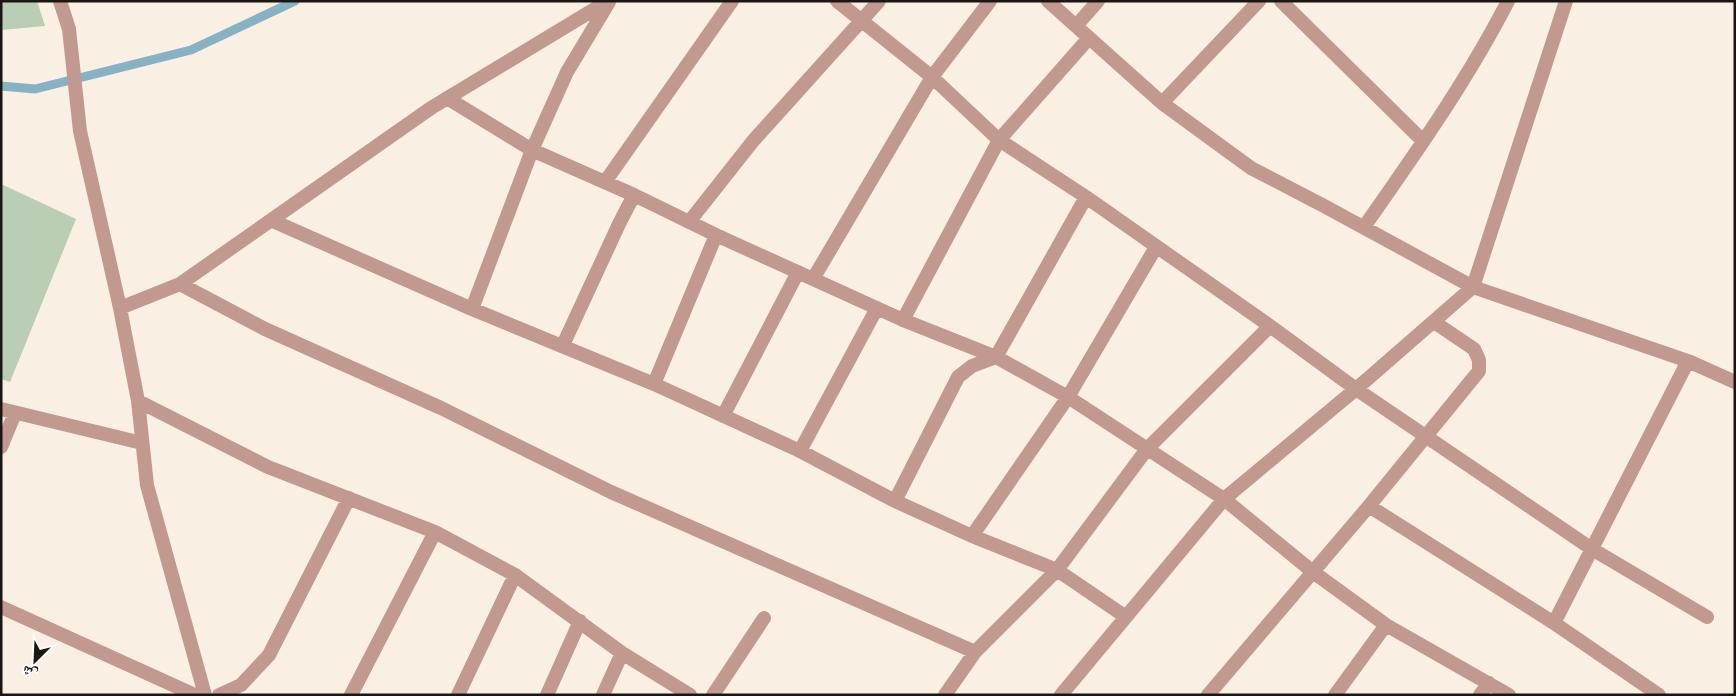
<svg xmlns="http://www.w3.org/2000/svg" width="1736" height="696" font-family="Barlow,'Noto Naskh Arabic',sans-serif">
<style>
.green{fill:#b9ceb4}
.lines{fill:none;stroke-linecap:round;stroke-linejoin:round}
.stream{stroke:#86b2c4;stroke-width:9}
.minor{stroke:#c2998f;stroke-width:14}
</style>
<rect width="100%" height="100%" fill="#f9efe3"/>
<!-- green -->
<path class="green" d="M1 1H37L45 26 1 30Z
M1 184 76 219 10 382 1 379Z"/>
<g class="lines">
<!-- stream -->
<path class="stream" d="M1 86 35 89 191 50 295 1"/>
<!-- minor -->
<path class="minor" d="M60 1 69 29 80 131 120 308 138 401 147 485 205 695
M837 1 932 77 999 140 1086 197 1270 326 1356 389 1592 549 1707 617
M1048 1 1162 103 1251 168 1326 207 1473 287 1688 361 1735 382
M1281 1 1423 141
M1076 26 1098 1
M447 98 532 150 634 195 716 235 903 320 996 357 1068 397 1224 499 1313 572 1386 625 1509 695
M1162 103 1259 1
M605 182 732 1
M273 221 472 309 654 384 800 451 895 501 972 536 1057 570 1126 617
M689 222 753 141 879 1
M1364 227C1415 154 1467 81 1508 1
M813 279 932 77 990 1
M180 284 265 329 441 408 611 492 975 652
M120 308 180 284 431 108 608 1
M472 309 532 150 567 72 609 2
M903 320 999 140 1089 38
M563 345 619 224 634 195
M654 384 716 235
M138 401 268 467 435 532 515 575 458 695
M1 409 142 443
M723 416 798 272
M1 447 15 413
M800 451 877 308
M895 501 958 377 972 366 996 357 1086 197
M1369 506 1479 371V360L1474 349 1434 322
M972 536 1068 397 1156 247
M515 575 622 653 690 695
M1 607 195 695
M1554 623 1688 361
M219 695 241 685 269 655 349 498
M351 695 435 532
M547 695 580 621
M603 695 622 653
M713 695 764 618
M945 695 975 652 1057 570 1147 449 1270 326
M1061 695 1224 499 1356 389 1473 287 1566 1
M1208 695 1369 506 1554 623 1659 695
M1335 695 1386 625
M1480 695 1489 683"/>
</g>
<!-- border -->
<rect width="1736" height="696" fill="none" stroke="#1b1713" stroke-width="5"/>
<!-- north arrow -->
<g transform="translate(35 661) rotate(204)" stroke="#fefefe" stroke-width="4" paint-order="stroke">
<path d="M0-4L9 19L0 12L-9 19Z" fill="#1b1713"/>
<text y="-8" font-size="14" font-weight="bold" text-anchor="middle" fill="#1b1713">ش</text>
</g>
</svg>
